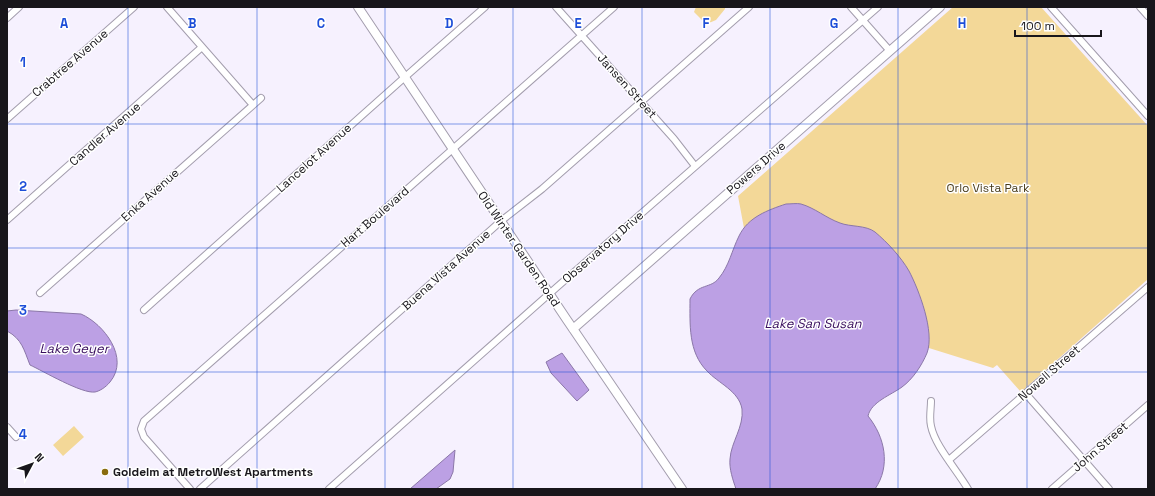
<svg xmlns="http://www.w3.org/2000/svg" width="1155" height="496" font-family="'Space Grotesk',sans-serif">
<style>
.green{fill:#f3d898}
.water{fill:#bca0e4;stroke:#8b77a8}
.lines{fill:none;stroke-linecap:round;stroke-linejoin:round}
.street-casing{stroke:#a39dad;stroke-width:8}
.secondary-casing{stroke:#a39dad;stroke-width:10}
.street{stroke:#fff;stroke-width:6}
.secondary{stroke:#fff;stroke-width:8}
.grid{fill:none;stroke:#1d4ed8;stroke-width:1;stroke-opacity:0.55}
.poi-dot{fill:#8a6c0d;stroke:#fff;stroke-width:1.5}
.labels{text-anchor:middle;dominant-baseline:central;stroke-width:3;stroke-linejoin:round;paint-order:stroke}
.street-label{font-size:12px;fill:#18161b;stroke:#fff}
.park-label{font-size:12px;fill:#473b1a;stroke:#fff}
.poi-label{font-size:12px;font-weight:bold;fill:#18161b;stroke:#fff;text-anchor:start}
.water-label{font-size:13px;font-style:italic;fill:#380d5d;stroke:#fff}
.grid-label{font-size:13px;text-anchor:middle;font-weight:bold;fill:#1d4ed8;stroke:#fff;stroke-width:3;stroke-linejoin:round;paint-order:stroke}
</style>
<rect width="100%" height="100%" fill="#f6f1fe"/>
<!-- green -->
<path class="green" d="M696 7H725V9L716 20 709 23 703 21 694 12Z
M953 7H1041L1148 126V279L1021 392 997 365 993 368 884 334 749 255 738 196Z
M74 426 84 437 63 456 53 445Z"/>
<!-- water -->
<path class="water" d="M786 204C791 204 797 203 801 204 815 208 826 218 840 223 850 227 866 225 875 232 887 242 901 257 909 271 919 290 935 332 927 353 922 365 913 379 902 387 891 395 871 402 868 416 885 437 891 466 875 489H736C733 480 729 469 730 459 731 442 744 427 742 409 739 391 718 383 707 371 688 352 690 324 690 299 698 283 711 289 719 278 729 266 732 250 739 236 748 217 768 210 786 204Z
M16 310 81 314C104 324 130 358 110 382 106 387 100 391 95 392 82 394 43 371 30 365 24 350 22 339 7 331V311Z
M562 353 589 390 577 401 551 373 546 362Z
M455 450 453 472 450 479 436 489H410Z"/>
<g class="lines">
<!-- street casing -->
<g class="street-casing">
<path id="street" d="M167 7 253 105
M556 7 674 139 695 166
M851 7 890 51
M1051 7 1148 116
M1140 7 1148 16
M7 18 19 7
M7 119 134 7
M7 220 202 47
M40 293 261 98
M144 310 405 77 485 7
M1026 394 1109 489
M931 401C931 409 929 418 931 426 935 446 957 470 968 489
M7 427 16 437
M950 459 1148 287
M190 489 144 437 141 429 144 421 614 7
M200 489 501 221 542 189 749 7
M329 489 557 287 878 7
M1052 489 1148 405"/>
</g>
<!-- secondary casing -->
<g class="secondary-casing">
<path id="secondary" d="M358 7 567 320 682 489
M573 329 940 7"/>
</g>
<!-- street -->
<use href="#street" class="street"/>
<!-- secondary -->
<use href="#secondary" class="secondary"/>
</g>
<!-- grid -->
<path class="grid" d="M128 7V489M257 7V489M385 7V489M513 7V489M642 7V489M770 7V489M898 7V489M1027 7V489M7 124H1148M7 248H1148M7 372H1148"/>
<!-- markers -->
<circle class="poi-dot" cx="105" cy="472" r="4"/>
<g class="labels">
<!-- street labels -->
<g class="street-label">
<text transform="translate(70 63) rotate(-41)">Crabtree Avenue</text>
<text transform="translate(627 86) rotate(48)">Jansen Street</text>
<text transform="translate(105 134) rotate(-41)">Candler Avenue</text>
<text transform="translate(314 158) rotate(-42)">Lancelot Avenue</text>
<text transform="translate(756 168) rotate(-41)">Powers Drive</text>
<text transform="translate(150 195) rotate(-42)">Enka Avenue</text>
<text transform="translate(375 217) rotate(-41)">Hart Boulevard</text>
<text transform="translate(603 247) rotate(-41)">Observatory Drive</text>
<text transform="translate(519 249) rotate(56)">Old Winter Garden Road</text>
<text transform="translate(446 270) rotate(-42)">Buena Vista Avenue</text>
<text transform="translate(1049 373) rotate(-41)">Nowell Street</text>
<text transform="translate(1100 447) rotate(-41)">John Street</text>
</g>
<!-- park labels -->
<g class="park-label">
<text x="988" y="188">Orlo Vista Park</text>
</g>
<!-- poi labels -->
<g class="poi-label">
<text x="113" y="472">Goldelm at MetroWest Apartments</text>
</g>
<!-- water labels -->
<g class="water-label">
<text x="813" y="323">Lake San Susan</text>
<text x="74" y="348">Lake Geyer</text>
</g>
</g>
<g class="grid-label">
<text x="64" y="28">A</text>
<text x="192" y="28">B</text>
<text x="321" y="28">C</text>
<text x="449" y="28">D</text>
<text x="578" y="28">E</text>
<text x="706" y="28">F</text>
<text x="834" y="28">G</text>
<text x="962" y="28">H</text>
<text x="23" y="67">1</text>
<text x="23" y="191">2</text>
<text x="23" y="315">3</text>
<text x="23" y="439">4</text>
</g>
<!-- border -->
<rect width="1155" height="496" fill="none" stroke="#18161b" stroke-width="16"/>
<!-- north arrow -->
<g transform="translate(32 464) rotate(49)" stroke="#ffffff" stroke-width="3" paint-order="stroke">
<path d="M0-3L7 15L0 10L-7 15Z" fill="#18161b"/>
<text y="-6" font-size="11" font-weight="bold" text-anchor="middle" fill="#18161b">N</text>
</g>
<!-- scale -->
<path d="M1015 30v6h86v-6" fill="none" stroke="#18161b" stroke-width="2"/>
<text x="1021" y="30" font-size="12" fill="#18161b" stroke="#ffffff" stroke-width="3" paint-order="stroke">100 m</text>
</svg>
